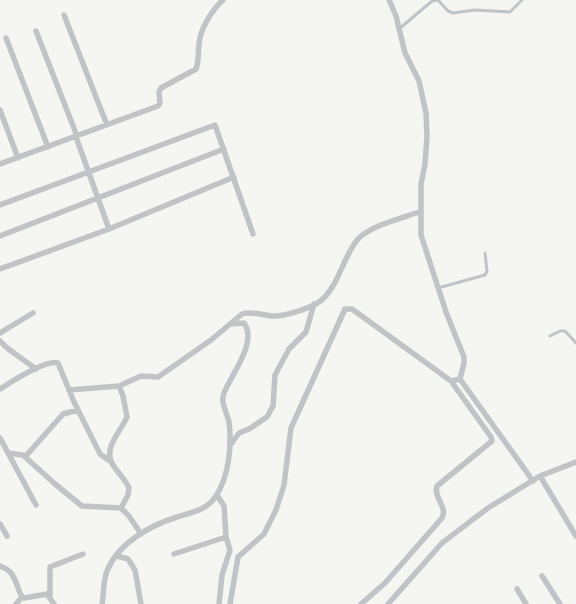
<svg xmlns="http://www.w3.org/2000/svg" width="576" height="604" font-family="'Exo 2',sans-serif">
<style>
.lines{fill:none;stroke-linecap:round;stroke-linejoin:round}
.lane{stroke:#c0c4c7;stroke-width:3}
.street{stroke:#c0c4c7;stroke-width:5.5}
</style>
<rect width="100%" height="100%" fill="#f5f5f2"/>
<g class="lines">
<!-- lane -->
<path class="lane" d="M399 29 432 1 438 0 448 11 453 13 475 10 510 12 522 0
M438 288 485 275 487 271 485 253
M550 336 560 331H565L576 343"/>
<!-- street -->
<path class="street" d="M389 0 396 16 405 53 419 81 426 113 427 136 425 164 421 184V235L446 312 464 357V363L460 379 533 481
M64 15 107 125
M36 31 77 136
M6 38 48 147
M0 110 18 158
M76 137 109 229
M0 164 158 106 160 103 159 92 161 88 196 69C199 61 198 52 199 44 200 29 212 10 223 0
M0 205 215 125 253 234
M0 236 224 149
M0 269 109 229 234 177
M0 333 33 313
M0 341 7 348 36 369
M119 386 123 396 127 417C121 431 102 449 113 465 118 473 126 480 129 488L128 495 121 508
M0 389C11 382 46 359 58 363L74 402 100 454 110 461
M69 390 119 386 141 376 158 377 211 340 242 314C251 311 263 315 272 316 283 317 311 308 319 302 338 289 343 256 358 239 370 226 402 218 419 212
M0 438 36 505
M231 444 239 433 249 429 267 417 273 406 275 375 289 349 306 332 314 304
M8 453 23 455 55 484 82 506 121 508 129 516 141 534
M25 457 63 414 78 410
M540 476 576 536
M217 495 224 506 226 537 230 550 222 575 219 604
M0 524 7 536
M174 554 226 537
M117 556 128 559 135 570 141 604
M0 566C16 571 15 584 22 597L24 598 47 594 54 604
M542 576 560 604
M517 589 526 604
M50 595V567L83 554
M16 604 22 597
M102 604C104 594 103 580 107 571 118 543 151 525 177 517 193 512 207 510 216 496 229 476 232 445 229 422 227 413 220 402 224 393 231 375 258 342 244 323L231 324
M230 604 238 557 264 534 276 510 284 485 291 428 345 309H352L451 381 460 379
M361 604 385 583 442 518C448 507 433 497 437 486L492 441 491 437 451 381
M388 604 442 543 488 508 540 476 576 462"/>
</g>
</svg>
